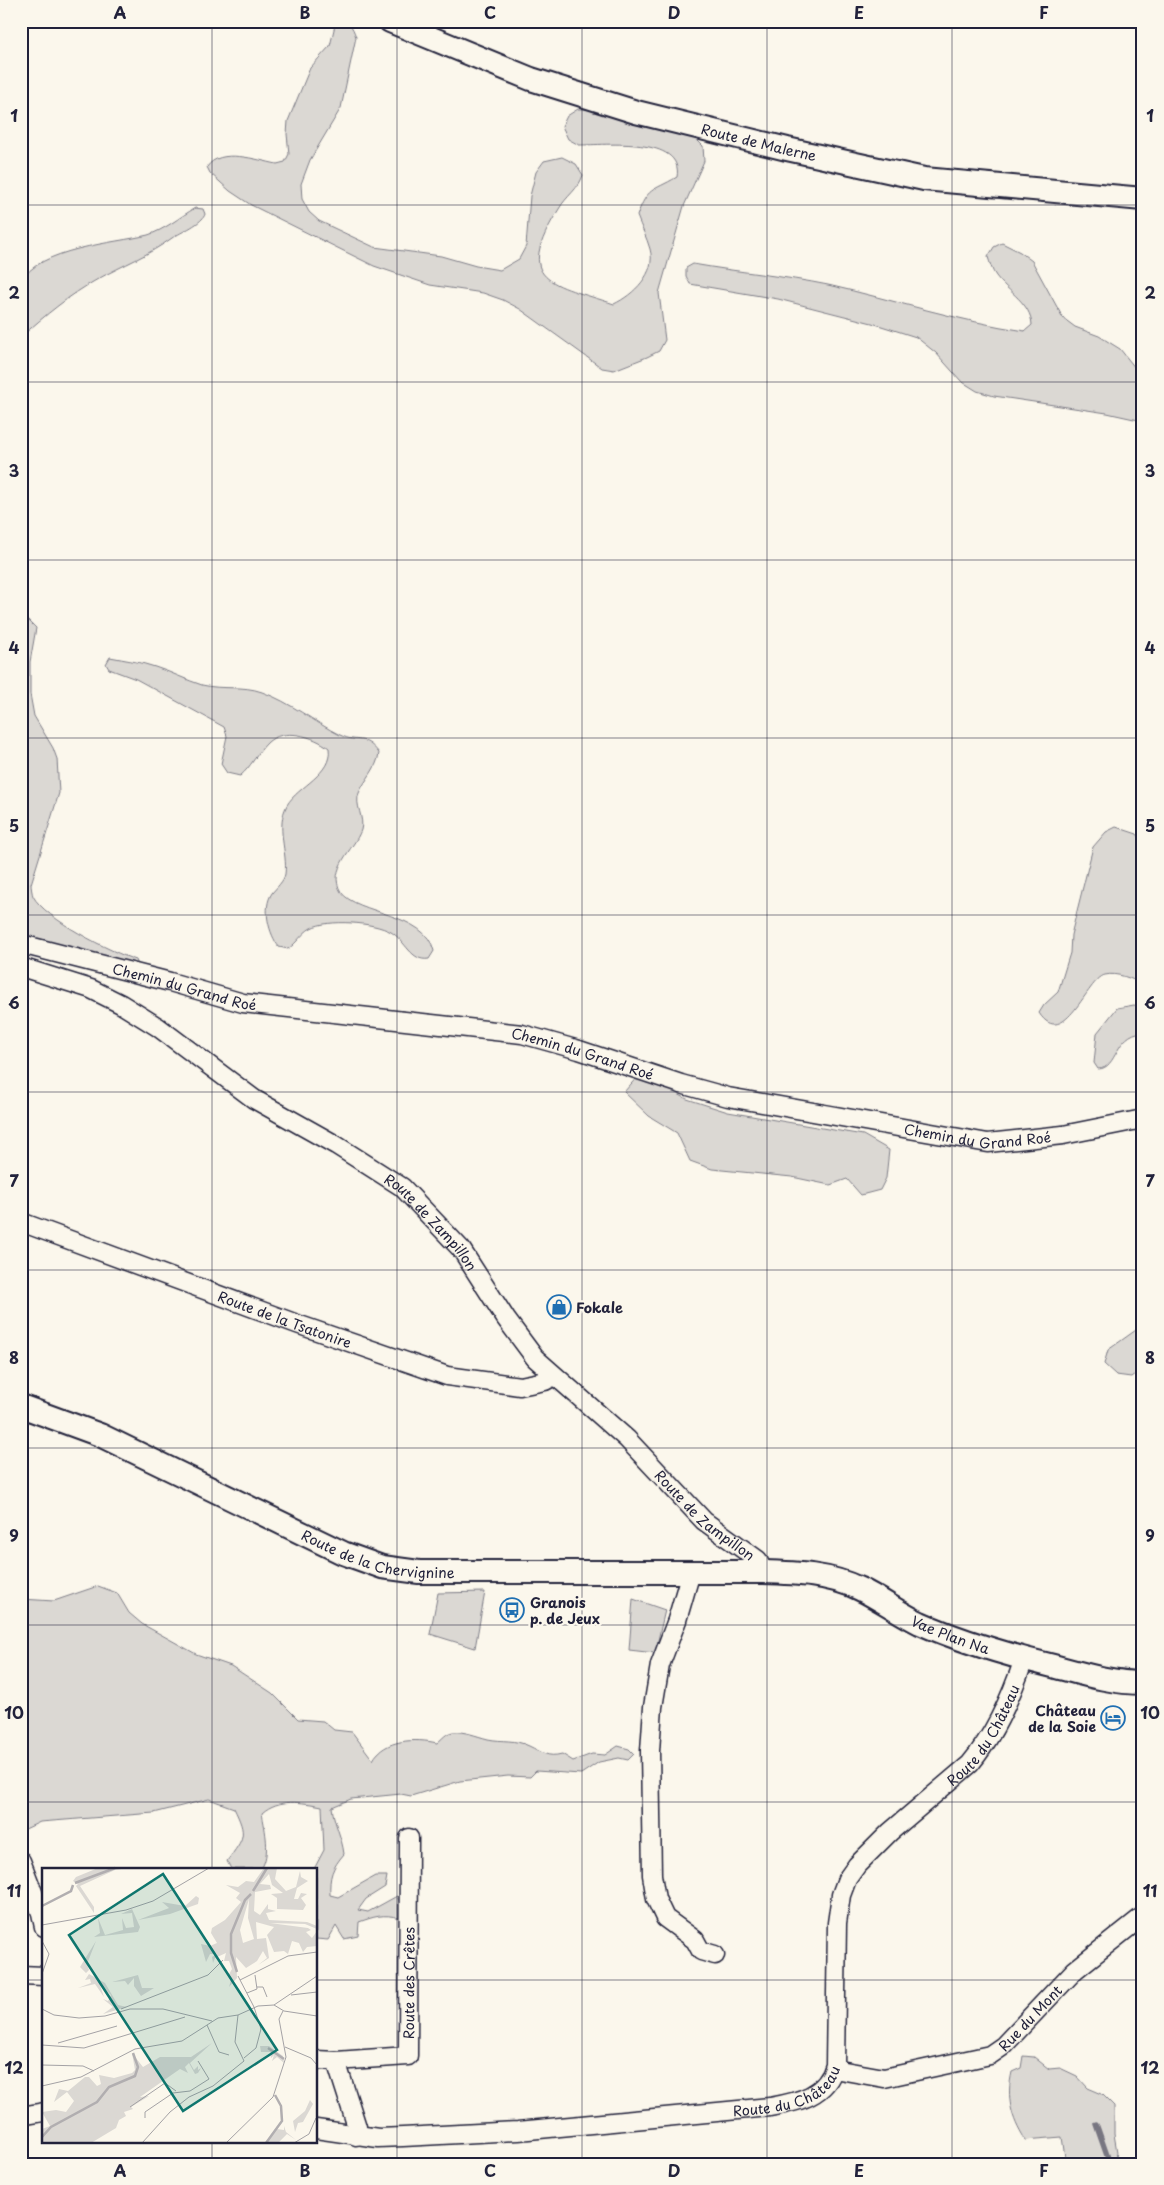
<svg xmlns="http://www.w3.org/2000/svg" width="1164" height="2185" font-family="'Playpen Sans',sans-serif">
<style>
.green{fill:#dbd8d3;stroke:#7e7d87}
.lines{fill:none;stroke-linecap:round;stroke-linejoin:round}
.stream{stroke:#787681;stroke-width:5.5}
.minor-casing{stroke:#22223b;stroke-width:21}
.tertiary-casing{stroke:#22223b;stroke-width:26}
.minor{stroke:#fbf7ec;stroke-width:18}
.tertiary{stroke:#fbf7ec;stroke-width:22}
.grid{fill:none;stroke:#22223b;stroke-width:1;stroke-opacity:0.55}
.labels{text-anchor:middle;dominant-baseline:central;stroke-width:4.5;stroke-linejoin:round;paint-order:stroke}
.street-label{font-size:14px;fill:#22223b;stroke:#fbf7ec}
.poi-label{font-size:14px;font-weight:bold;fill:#22223b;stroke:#fbf7ec;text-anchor:start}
.inset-river{fill:none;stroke:#b1aeb0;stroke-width:2.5}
.inset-road{fill:none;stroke:#a4a2a5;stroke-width:1}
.view{fill:#0f766e;fill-opacity:0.15;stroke:#0f766e;stroke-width:2.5}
.inset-edge{fill:none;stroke:#22223b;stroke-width:2.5}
.neatline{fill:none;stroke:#22223b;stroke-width:2}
.grid-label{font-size:16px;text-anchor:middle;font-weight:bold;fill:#22223b}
</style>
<rect width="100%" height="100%" fill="#fbf7ec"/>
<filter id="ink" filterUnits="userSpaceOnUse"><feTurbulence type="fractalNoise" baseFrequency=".02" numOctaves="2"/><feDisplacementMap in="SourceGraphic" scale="10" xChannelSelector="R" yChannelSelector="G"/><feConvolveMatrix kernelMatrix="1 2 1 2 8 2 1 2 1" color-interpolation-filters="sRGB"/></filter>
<g filter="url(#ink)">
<!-- green -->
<path class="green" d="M336 21C349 21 352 25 356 37L341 108 310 160 301 184 302 199 309 212 319 221 374 247 441 256 476 266 500 270 519 259 526 246 530 196 536 172 544 161 562 157 576 164 583 175C579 189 566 196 559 209 512 283 552 283 614 304 633 295 657 273 650 249 647 238 641 227 637 216 648 186 652 192 677 177 684 136 606 145 579 145L568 139 562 126 567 116 578 109H598L675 130 695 138 703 146 704 161 684 206 659 293 665 340 659 351 647 357 614 370 602 368 520 309 503 300 483 293 430 285 374 266 251 205 230 191 210 173 207 167C220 147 257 160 277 164L285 162 289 154 287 134 288 121 310 68 330 46Z
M195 208 203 209 205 214C203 223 181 232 172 238 149 255 123 265 98 279 71 294 44 316 21 337V307L24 308C30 298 22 291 21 282 37 248 116 243 148 235 164 230 180 217 195 208Z
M1002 243 1020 252 1032 261 1063 318 1075 327 1099 336 1120 349 1136 369 1143 378V421L1107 413 994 396 977 391 961 381 936 353 916 337 872 323 778 299 690 284 686 276V268L693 264C738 272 784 276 828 285 894 300 958 321 1025 331L1032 325C1031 303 1008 292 996 276 992 271 990 263 988 257L994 247Z
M21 613 36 628 30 662V694L34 716 53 748 57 759 59 793 31 884C31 887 32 893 33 896 45 919 111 952 136 960L139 967 21 936V779L25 773 21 762Z
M110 657C125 660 141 662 155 667 171 672 186 680 202 685 222 690 243 685 262 692 290 702 314 722 340 735 358 744 363 733 379 753 377 769 365 779 359 793 354 805 365 818 361 830 354 850 327 869 341 892 356 914 426 913 434 951L429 959C411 962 406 941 391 932 374 922 328 919 311 928 302 933 297 943 288 949L279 947C269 934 262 908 272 893 276 888 284 881 285 874 288 852 275 827 287 805 298 786 333 774 329 748 314 736 283 727 267 743 257 753 251 767 240 776L227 773 221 764 227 736 224 727 136 679 109 669 106 664Z
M1116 827 1137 834 1143 842V984C1132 979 1117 972 1105 975 1087 979 1064 1051 1039 1013L1044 1005 1058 992 1070 953 1071 935 1093 847 1106 832Z
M1134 1005 1143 1007V1032C1114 1034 1118 1069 1098 1069L1094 1063 1097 1033 1117 1008Z
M639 1075 658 1083 687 1099 728 1112 863 1135 889 1150 886 1178 880 1190 861 1195 847 1179 830 1185 792 1177 712 1169 690 1161 677 1133 649 1116 624 1092Z
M1143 1325V1368L1131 1377 1116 1375 1104 1364 1108 1350Z
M98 1586 117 1593 129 1613 142 1624 196 1654 231 1666 272 1693 298 1719 323 1721 334 1730 352 1732 373 1760C384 1739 416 1738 437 1743 443 1738 446 1733 453 1732 465 1731 476 1736 488 1739 502 1742 515 1739 529 1746 542 1752 547 1758 562 1754L573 1761 592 1754 605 1755 618 1746 629 1749 634 1754 628 1760 619 1758 599 1762 581 1774 536 1771 530 1777 508 1776 460 1781 411 1796 401 1794 351 1799 332 1807C334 1824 342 1837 344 1854 332 1868 329 1876 330 1895L338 1897 375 1876H387L385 1887 366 1899 358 1910 368 1912 397 1896 403 1911 399 1918C384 1913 373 1917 359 1922L358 1936 344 1939 336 1926 328 1940 316 1939V1869H314L324 1850 322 1806C301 1802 279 1798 262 1813 265 1830 271 1854 261 1869H231L227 1861C245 1837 247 1835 234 1808L209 1799 154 1813 40 1822 21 1831V1599L54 1601Z
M485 1592 475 1648 430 1634 438 1593Z
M633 1599 665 1610 655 1653 629 1650Z
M1023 2056 1034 2057 1049 2069 1060 2068 1077 2076 1088 2088 1102 2094 1114 2106V2134L1117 2152 1115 2164H1090L1088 2161 1066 2164 1062 2137 1025 2140C1011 2118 1006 2097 1012 2072L1021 2068Z"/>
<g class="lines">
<!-- stream -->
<path class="stream" d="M1096 2124 1110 2164"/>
<!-- minor casing -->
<g class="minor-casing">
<g id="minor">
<path id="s1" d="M21 944 170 982 243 1003 522 1034 579 1050 681 1084 728 1097 988 1143 1063 1135 1143 1119"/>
<path id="s2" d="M21 967 91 989 121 1004 158 1027 254 1099 336 1145 402 1187 461 1249 506 1319 535 1358 627 1439 704 1521 758 1560 763 1572"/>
<path id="s3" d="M21 1222 297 1324 447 1376 520 1386 545 1381 554 1376"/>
<path d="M691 1572 677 1620 660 1665 653 1707 650 1751 652 1875 656 1899 665 1918 695 1940 701 1951 715 1955"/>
<path d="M21 1861 41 1913 44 1927"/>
<path d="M21 1975 44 1976"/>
<path id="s4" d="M316 2060 336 2061 408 2056 409 1838"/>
<path d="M336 2061 357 2127 356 2136"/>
<path id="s5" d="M834 2069 884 2078 990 2055 1003 2046 1075 1970 1143 1916"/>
<path d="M21 2116 44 2112"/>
<path id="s6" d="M316 2129 378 2138 403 2137 518 2131 770 2107C798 2102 827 2096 835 2065L837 1923 841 1895 847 1879 857 1865 890 1832 970 1764C994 1735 1012 1695 1024 1659"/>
</g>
</g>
<!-- tertiary casing -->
<g class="tertiary-casing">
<g id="tertiary">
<path id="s7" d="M390 21 531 79 636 112 787 149 924 179 1143 199"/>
<path id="s8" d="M21 1406 100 1435 343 1553 382 1567 419 1572H763C796 1573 830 1574 860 1589 881 1599 899 1613 920 1623 963 1642 1008 1655 1053 1666 1083 1674 1112 1683 1143 1683"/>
</g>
</g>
<!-- minor -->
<use href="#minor" class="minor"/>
<!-- tertiary -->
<use href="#tertiary" class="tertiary"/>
</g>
</g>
<!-- grid -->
<path class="grid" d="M212 21V1869M397 21V2164M582 21V2164M767 21V2164M952 21V2164M21 205H1143M21 382H1143M21 560H1143M21 738H1143M21 915H1143M21 1092H1143M21 1270H1143M21 1448H1143M21 1625H1143M21 1802H1143M21 1980H44M316 1980H1143M212 2141V2164"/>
<!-- icons -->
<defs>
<g id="shop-ring" transform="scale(1.25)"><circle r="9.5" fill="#fbf7ec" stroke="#1f6fb2" stroke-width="1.5"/><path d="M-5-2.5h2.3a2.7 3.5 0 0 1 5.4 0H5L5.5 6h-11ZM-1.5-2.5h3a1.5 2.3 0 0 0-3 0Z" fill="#1f6fb2"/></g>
<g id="bus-ring" transform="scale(1.25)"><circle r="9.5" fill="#fbf7ec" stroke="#1f6fb2" stroke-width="1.5"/><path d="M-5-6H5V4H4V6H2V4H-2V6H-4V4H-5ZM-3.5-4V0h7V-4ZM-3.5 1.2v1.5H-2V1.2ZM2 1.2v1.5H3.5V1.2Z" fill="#1f6fb2"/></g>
<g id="hotel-ring" transform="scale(1.25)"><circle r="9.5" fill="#fbf7ec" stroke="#1f6fb2" stroke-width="1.5"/><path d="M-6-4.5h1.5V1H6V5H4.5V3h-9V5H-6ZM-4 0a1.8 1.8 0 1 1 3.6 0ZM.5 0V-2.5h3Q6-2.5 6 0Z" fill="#1f6fb2"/></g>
</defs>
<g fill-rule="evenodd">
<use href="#shop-ring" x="559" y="1307"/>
<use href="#bus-ring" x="512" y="1610"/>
<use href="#hotel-ring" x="1113" y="1718"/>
</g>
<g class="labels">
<!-- street labels -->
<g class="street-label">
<text stroke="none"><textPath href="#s7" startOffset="389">Route de Malerne</textPath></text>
<text stroke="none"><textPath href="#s1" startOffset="169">Chemin du Grand Roé</textPath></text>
<text stroke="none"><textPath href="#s1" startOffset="574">Chemin du Grand Roé</textPath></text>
<text stroke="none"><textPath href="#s1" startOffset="979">Chemin du Grand Roé</textPath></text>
<text stroke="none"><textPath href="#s2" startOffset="488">Route de Zampillon</textPath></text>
<text stroke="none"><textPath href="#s3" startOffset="281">Route de la Tsatonire</textPath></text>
<text stroke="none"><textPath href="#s2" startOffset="892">Route de Zampillon</textPath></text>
<text stroke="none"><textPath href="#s8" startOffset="389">Route de la Chervignine</textPath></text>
<text stroke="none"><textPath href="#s8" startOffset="978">Vae Plan Na</textPath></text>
<text stroke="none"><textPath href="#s6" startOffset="926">Route du Château</textPath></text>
<text stroke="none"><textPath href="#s4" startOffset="165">Route des Crêtes</textPath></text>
<text stroke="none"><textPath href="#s5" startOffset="214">Rue du Mont</textPath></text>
<text stroke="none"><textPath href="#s6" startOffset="478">Route du Château</textPath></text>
</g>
<!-- poi labels -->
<g class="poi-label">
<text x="576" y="1307">Fokale</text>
<text x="530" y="1602">Granois<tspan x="530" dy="16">p. de Jeux</tspan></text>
<text x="1096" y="1710" text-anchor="end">Château<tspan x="1096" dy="16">de la Soie</tspan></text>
</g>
</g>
<!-- overview -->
<g transform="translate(42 1868)">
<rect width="275" height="275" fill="#fbf7ec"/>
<path d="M56 0H86L73 2 38 18 52 39V45L34 18 36 16 31 13 34 9ZM222 0H235L233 11 244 23 254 19 258 3 259 9 266 13 255 20 252 31H256L259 25 265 26 259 30 264 37 261 42 235 41V30L229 26 241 25 230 17 227 6 218 16 228 17 229 21 213 24 212 43 218 47 226 36V41L234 43 224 45 227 52 265 54 275 58V61L263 56 228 55 266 60 269 62 264 64 270 70 275 63V78L265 79 261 84 257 75 250 73 246 86 242 83 232 84 225 67 232 59 214 54 215 71 224 70 227 90 216 97 225 90 221 83 215 93 204 100 194 89 195 110 187 119 189 112 186 108 190 101 187 93H182L184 85 173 90 171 95 170 89 175 86H168L164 94 159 76 168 78 175 75 169 65 170 60 183 52 199 34 194 30 198 25 184 17 196 19 204 13 212 14ZM207 31 206 50 212 71 201 75 198 62ZM154 28 157 30 156 36 128 46 96 52 127 40 120 34 143 38ZM90 41 98 59 96 64 52 69 58 65 56 50 63 67 81 62 80 50 84 60 92 59 90 45 79 46ZM54 73 45 96 47 102 44 105 38 99ZM47 106 63 115 76 137 85 139 61 146 71 139 61 131 66 133 69 127 58 117 62 129 53 116 36 120 49 115 48 111 43 112ZM96 107 100 120H112L99 128 92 118V110L86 117 83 113 70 114ZM170 175 148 195 152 202 156 198V202L159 200 156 205 153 206 147 195 143 199 146 205 138 201 98 229 107 228 89 239 91 241 82 244 84 248 77 252 74 260 49 275H0V261L8 258 0 244 14 242 24 244 32 233 25 224 12 234 17 221 26 223 43 209H47L55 218 59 216 57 207 72 210 90 205 93 202 90 185 101 199 118 189H149ZM218 178H227L241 188 242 195 235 189 230 193 232 187 229 190 228 184H219ZM268 232 271 236 261 254 256 255 253 264 251 253 263 243ZM242 258 244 264 254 272 245 266 236 275H223L235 261 242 262Z" fill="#dbd8d3" fill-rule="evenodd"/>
<path class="inset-river" d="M33 15 73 0M211 23 225 0M0 38 29 23 31 17M195 104 189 85V66L203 32 209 26M226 180 242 191M0 269 9 259 55 234 67 219 93 208 96 199 91 185M224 275 240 253 239 238 233 227"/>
<path class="inset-road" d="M0 57 84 42 111 33 167 0M0 73 7 86 0 106M196 108 212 139M198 112 246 88 275 84M215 119H221L225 129M205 125 215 121 213 107M249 127 275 124M232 137 275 108M232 137 242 143 275 148M0 141 12 147 37 150 63 148 88 141H121L170 153M79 141 166 107 181 92M165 157 177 184 187 187M16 175 75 158M0 177 42 180 143 149M243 179 269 190 275 197M202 190 214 180 219 161 212 139M0 197 41 198 52 203M0 218 39 209 93 181 140 173 176 150 196 147 216 138 232 137M88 239 123 215 134 223M103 250V244L131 225 148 223 167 211 156 193M100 275 128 244 147 229 171 218 202 193 193 174 196 147M184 275 231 229 244 189 237 151 241 143M252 275 267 266 274 250"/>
<path class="view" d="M121 6 235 182 141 243 27 67Z"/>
<rect width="275" height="275" class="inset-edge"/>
</g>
<!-- margin -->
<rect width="1164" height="2185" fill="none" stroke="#fbf7ec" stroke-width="55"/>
<rect x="28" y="28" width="1108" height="2130" class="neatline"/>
<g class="grid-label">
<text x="120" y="19">A</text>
<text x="305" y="19">B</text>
<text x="490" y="19">C</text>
<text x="674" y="19">D</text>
<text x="859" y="19">E</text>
<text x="1044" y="19">F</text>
<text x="14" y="122">1</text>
<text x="1150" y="122">1</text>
<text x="14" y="299">2</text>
<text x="1150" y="299">2</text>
<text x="14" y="477">3</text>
<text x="1150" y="477">3</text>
<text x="14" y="654">4</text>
<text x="1150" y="654">4</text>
<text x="14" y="832">5</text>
<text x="1150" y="832">5</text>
<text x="14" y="1009">6</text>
<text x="1150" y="1009">6</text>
<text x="14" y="1187">7</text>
<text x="1150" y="1187">7</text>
<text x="14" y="1364">8</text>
<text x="1150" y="1364">8</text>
<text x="14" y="1542">9</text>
<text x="1150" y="1542">9</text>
<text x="14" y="1719">10</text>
<text x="1150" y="1719">10</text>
<text x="14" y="1897">11</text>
<text x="1150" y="1897">11</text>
<text x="14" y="2074">12</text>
<text x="1150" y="2074">12</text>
<text x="120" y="2177">A</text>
<text x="305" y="2177">B</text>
<text x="490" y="2177">C</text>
<text x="674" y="2177">D</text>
<text x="859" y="2177">E</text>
<text x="1044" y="2177">F</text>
</g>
</svg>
